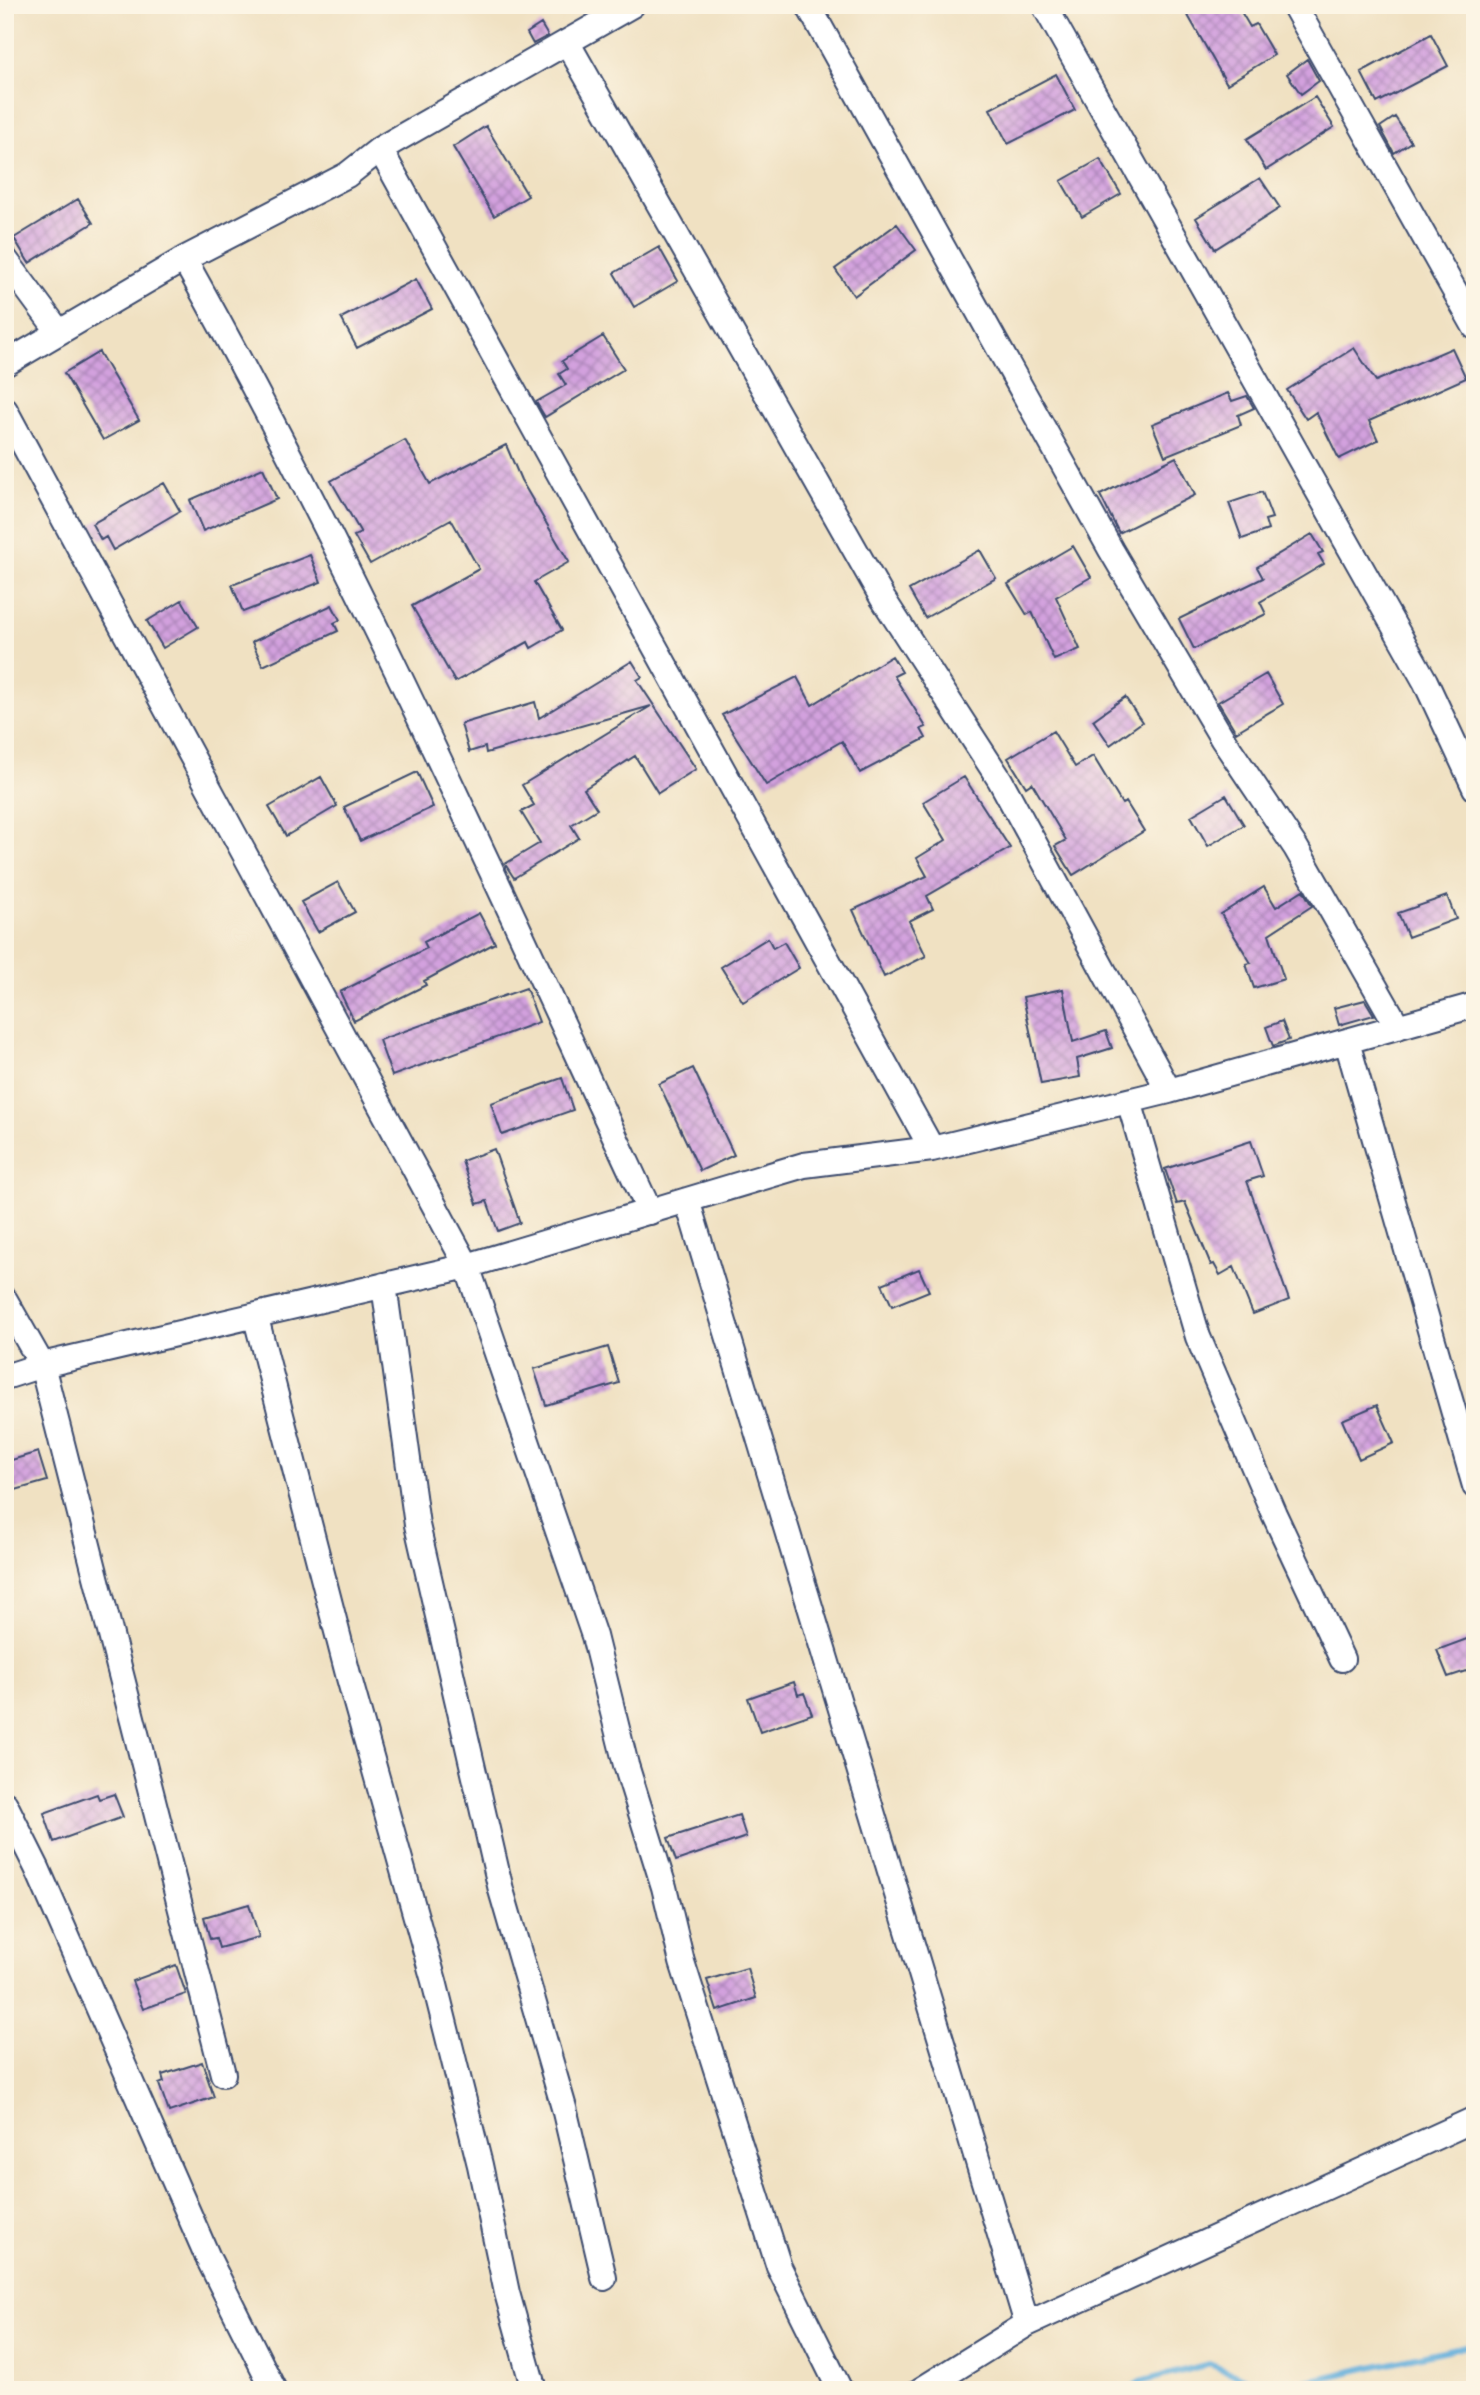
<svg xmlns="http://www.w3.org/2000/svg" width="1480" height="2395" font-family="Kalam,sans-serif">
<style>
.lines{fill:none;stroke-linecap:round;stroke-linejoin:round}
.stream{stroke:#62aedb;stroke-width:6}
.building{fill:url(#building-cross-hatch)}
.minor-casing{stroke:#3b4a6d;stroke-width:28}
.minor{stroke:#fff;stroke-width:24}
</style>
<defs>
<pattern id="building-cross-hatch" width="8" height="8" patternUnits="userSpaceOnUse" patternTransform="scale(1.75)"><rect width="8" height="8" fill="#d3a1de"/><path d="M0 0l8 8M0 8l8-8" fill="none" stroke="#aa84b7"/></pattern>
</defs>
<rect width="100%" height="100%" fill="#fcf5e5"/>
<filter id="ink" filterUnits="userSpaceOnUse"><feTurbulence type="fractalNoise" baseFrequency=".0143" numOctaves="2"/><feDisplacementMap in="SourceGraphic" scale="14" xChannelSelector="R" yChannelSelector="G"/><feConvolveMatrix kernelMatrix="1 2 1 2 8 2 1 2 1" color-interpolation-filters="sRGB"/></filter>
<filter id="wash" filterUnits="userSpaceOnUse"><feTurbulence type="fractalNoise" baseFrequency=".00686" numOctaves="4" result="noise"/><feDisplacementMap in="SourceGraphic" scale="28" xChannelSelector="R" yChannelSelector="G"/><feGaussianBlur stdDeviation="1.57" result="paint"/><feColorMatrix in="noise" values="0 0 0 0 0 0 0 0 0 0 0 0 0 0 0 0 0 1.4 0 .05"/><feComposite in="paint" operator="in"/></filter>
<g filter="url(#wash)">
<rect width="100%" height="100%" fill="#f0e1c2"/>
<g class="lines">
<!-- stream -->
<path class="stream" d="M1128 2390 1140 2382 1209 2364 1272 2389 1475 2344"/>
</g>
<g id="blocks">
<!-- building -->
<path class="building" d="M1182 5H1237L1250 27 1256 24 1274 55 1227 84Z
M541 24 548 36 533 44 527 33Z
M1431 34 1448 66 1377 103 1361 72Z
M1307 59 1319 81 1301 94 1287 74Z
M1056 74 1075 110 1008 144 990 109Z
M1315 97 1334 127 1266 170 1247 139Z
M1395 117 1411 142 1394 153 1380 127Z
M486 126 528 196 494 216 453 147Z
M1100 159 1121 194 1082 217 1061 181Z
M1260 178 1280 208 1215 249 1196 218Z
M78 199 93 223 29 263 14 238Z
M897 224 916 250 854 296 835 269Z
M659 247 678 281 634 307 614 273Z
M416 279 432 309 357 348 341 318Z
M603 336 624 369 545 417 536 402 566 385 559 374 567 369 562 361Z
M1354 348 1376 381 1452 348 1466 378 1369 421 1378 440 1339 459 1316 412 1306 419 1287 390Z
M99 352 139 420 103 440 64 373Z
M1228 393 1232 401 1247 396 1254 408 1238 415 1241 425 1165 456 1152 424Z
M405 440 430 484 506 445 521 480 569 562 534 582 562 630 531 648 528 642 455 682 412 606 479 569 451 519 370 564 354 536 361 533 331 481Z
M1176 457 1195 495 1119 533 1100 495Z
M263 468 277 499 203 531 190 500Z
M164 483 180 511 113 550 106 537 101 540 92 524Z
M1262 492 1272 518 1265 520 1268 530 1242 539 1229 503Z
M1312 534 1323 552 1318 554 1324 564 1260 602 1266 614 1194 649 1179 619 1263 578 1257 567Z
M1073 546 1091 577 1056 597 1080 649 1054 660 1032 612 1027 615 1008 584Z
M980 550 996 578 925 618 909 590Z
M310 555 321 582 243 612 232 585Z
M182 600 198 627 163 648 147 621Z
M332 605 340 620 334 623 338 631 263 666 252 642Z
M892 656 902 672 894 676 926 727 921 729 926 738 860 773 842 741 766 785 722 715 797 677 812 705Z
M632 661 642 677 637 680 696 769 658 793 635 756 584 789 597 809 571 825 579 838 514 878 505 864 540 843 521 812 534 805 522 785 651 706 486 753 485 747 469 752 461 724 535 702 539 718Z
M1266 674 1283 704 1236 732 1218 702Z
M1125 697 1142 722 1110 745 1093 720Z
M1053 731 1075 767 1093 756 1122 804 1126 802 1144 831 1073 875 1055 846 1066 840 1032 783 1026 787 1008 758Z
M417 772 433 807 360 841 344 807Z
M321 777 337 806 286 836 269 807Z
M964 777 1010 848 927 896 933 909 909 921 926 956 884 977 853 910 927 876 917 858 946 840 923 802Z
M1226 795 1244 825 1208 846 1191 816Z
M338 882 355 912 318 932 301 902Z
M1264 887 1276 907 1303 890 1312 906 1269 934 1284 979 1254 988 1246 964 1251 963 1221 914Z
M1447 896 1456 919 1408 937 1398 913Z
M479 913 495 943 424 981 426 985 354 1021 340 992 427 948 424 942Z
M768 938 773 948 784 942 799 968 743 1002 721 967Z
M526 988 539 1022 392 1076 379 1040Z
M1063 989 1073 1042 1106 1031 1112 1048 1077 1059 1080 1077 1041 1084 1023 997Z
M1365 1000 1374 1015 1339 1025 1334 1008Z
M1282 1021 1289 1040 1273 1046 1266 1027Z
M693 1068 734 1155 700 1171 659 1084Z
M562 1078 573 1110 502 1135 491 1103Z
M1251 1141 1263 1176 1247 1181 1289 1300 1253 1314 1234 1267 1220 1275 1214 1264 1211 1265 1185 1202 1177 1204 1165 1169Z
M494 1149 520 1223 498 1231 487 1201 477 1204 462 1161Z
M919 1269 929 1291 892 1306 882 1284Z
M608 1347 619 1383 546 1405 534 1369Z
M1377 1405 1394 1443 1359 1459 1342 1420Z
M38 1452 47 1481 5 1493V1462Z
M1475 1636V1668L1448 1677 1437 1650Z
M794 1682 798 1695 804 1693 812 1714 760 1732 748 1698Z
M97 1794 99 1799 114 1794 123 1817 54 1842 44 1813Z
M739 1815 746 1837 676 1861 668 1838Z
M249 1904 259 1937 219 1948 216 1938 210 1939 204 1917Z
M176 1965 186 1994 143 2009 132 1981Z
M747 1968 756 1998 717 2011 707 1980Z
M202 2062 214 2097 169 2112 159 2084 164 2082 162 2075Z"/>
</g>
</g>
<g filter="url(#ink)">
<use href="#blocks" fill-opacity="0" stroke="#3b4a6d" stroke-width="2"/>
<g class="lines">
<!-- minor casing -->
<g class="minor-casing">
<path id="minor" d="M808 5 1111 550 1222 738 1296 848 1398 1027
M1044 5 1425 681 1475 788
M1294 5 1475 327
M567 42 883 599 1000 780 1169 1091
M380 149 932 1149
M5 259 59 332
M184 259C357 568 500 891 650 1212
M5 364 184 259 347 175 380 149 632 5
M5 410 467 1266 594 1636 626 1765 664 1887 682 1962 779 2267 840 2390
M1347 1042 1475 1486
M1129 1101 1198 1337 1274 1514 1342 1659
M687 1200 1027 2324
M384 1285 417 1525 501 1890 564 2108 604 2278
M5 1300 42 1365 223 2074
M256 1318 349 1678 434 1981 480 2165 507 2293 534 2390
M5 1377 42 1365 467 1266 804 1165 932 1149 1169 1091 1475 1005
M5 1804 37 1868 209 2260 274 2390
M921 2390 1027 2324 1475 2119"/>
</g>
<!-- minor -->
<use href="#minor" class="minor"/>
</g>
</g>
<!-- margin -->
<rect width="1480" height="2395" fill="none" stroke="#fcf5e5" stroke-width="28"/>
</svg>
